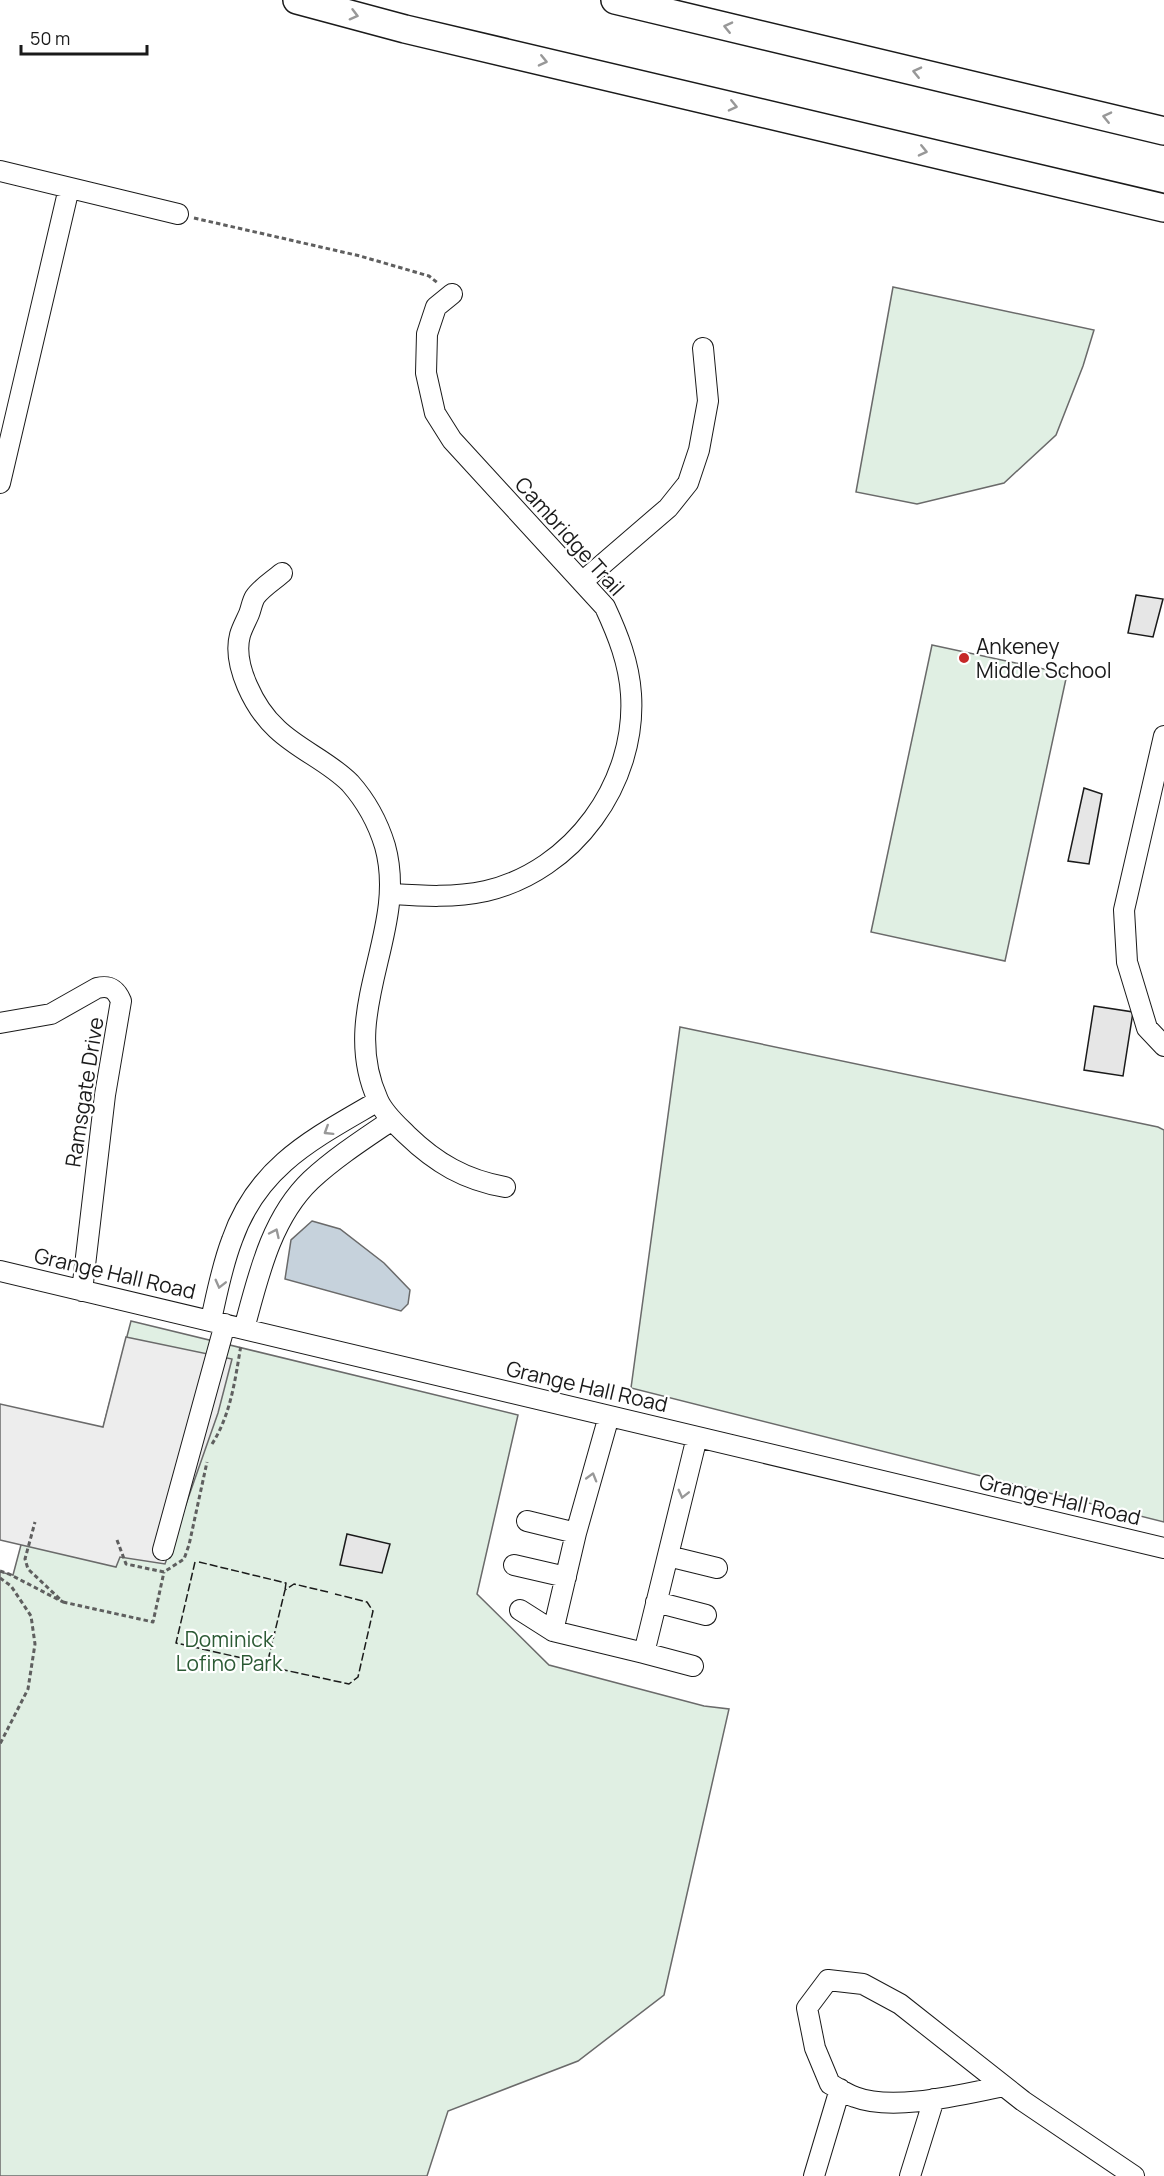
<svg xmlns="http://www.w3.org/2000/svg" width="1164" height="2176" font-family="Manrope,sans-serif">
<style>
.green{fill:#e0efe3;stroke:#6a6a6a;stroke-width:1.5}
.parking{fill:#ededed;stroke:#6a6a6a;stroke-width:1.5}
.water{fill:#c6d2dc;stroke:#6a6a6a;stroke-width:1.5}
.building{fill:#e6e6e6;stroke:#1a1a1a;stroke-width:1.5}
.lines{fill:none;stroke-linecap:round;stroke-linejoin:round}
.minor-casing{stroke:#1a1a1a;stroke-width:22}
.highway-casing{stroke:#1a1a1a;stroke-width:30}
.path{stroke:#5f5f5f;stroke-width:3;stroke-dasharray:4.5 3;stroke-linecap:butt}
.minor{stroke:#fff;stroke-width:20}
.highway{stroke:#fff;stroke-width:27}
.fence{stroke:#1a1a1a;stroke-width:1.5;stroke-dasharray:8 3;stroke-linecap:butt}
.oneway{stroke:#989898}
.poi-dot{fill:#c62828;stroke:#fff;stroke-width:2}
.labels{text-anchor:middle;dominant-baseline:central;stroke-width:4.5;stroke-linejoin:round;paint-order:stroke}
.street-label{font-size:21px;fill:#1a1a1a;stroke:#fff}
.poi-label{font-size:21px;fill:#1a1a1a;stroke:#fff;text-anchor:start}
.park-label{font-size:21px;fill:#2b5a34;stroke:#fff}
</style>
<rect width="100%" height="100%" fill="#fff"/>
<!-- green -->
<path class="green" d="M893 287 1094 330 1083 366 1056 435 1004 483 917 504 856 492Z
M932 645 1067 674 1005 961 871 932Z
M680 1027 1158 1127 1164 1130V1522L631 1388Z
M131 1321 518 1415 477 1594 549 1665 704 1706 729 1709 664 1995 578 2061 448 2111 427 2176H0V1572L13 1575 55 1417 103 1428Z"/>
<!-- parking -->
<path class="parking" d="M126 1337 232 1359 218 1413 165 1564 120 1557 116 1567 0 1540V1404L103 1427Z"/>
<!-- water -->
<path class="water" d="M312 1221 340 1229 384 1263 410 1290 408 1304 401 1311 285 1279 291 1240Z"/>
<!-- building -->
<path class="building" d="M1136 595 1163 599 1153 637 1128 633Z
M1084 788 1102 794 1089 864 1068 861Z
M1094 1006 1133 1012 1123 1076 1084 1070Z
M347 1534 390 1544 382 1573 340 1565Z"/>
<g class="lines">
<!-- minor casing -->
<g class="minor-casing">
<path id="minor" d="M0 171 178 214
M0 483 69 188
M282 573C274 580 261 588 255 597 252 602 251 609 249 614 246 621 242 628 240 635 232 665 255 709 277 729 299 750 328 761 350 783 366 801 378 823 385 846 409 932 337 1011 378 1100 384 1114 397 1125 407 1135 436 1163 465 1180 505 1187
M582 582 668 508 688 483 699 450 708 401 703 348
M1164 736 1124 910 1127 962 1147 1028 1164 1046
M391 894C423 896 454 898 486 891 573 871 637 783 631 694 629 663 618 635 605 607L452 440 435 413 426 373 427 334 436 307 452 294
M0 1023 51 1014 97 988C110 985 116 989 121 1001L105 1095 82 1291
M0 1271 1164 1548
M211 1320C217 1293 222 1266 232 1240 258 1165 315 1138 378 1101
M244 1329C258 1277 271 1218 311 1180 336 1157 364 1139 392 1120
M609 1416 576 1533 553 1631 644 1653 697 1437
M527 1521 576 1533
M163 1550 225 1324
M668 1556 717 1568
M514 1565 566 1577
M656 1602 706 1615
M520 1610 553 1631
M644 1653 693 1666
M1004 2086C963 2094 894 2112 855 2097 846 2094 838 2088 830 2084L815 2048 807 2008 828 1980 863 1984 900 2004 1023 2101 1134 2176
M814 2176 840 2089
M910 2176 934 2099"/>
</g>
<!-- highway casing -->
<g class="highway-casing">
<path id="highway" d="M297 0 405 29 1164 208
M615 0 1164 131"/>
</g>
<!-- path -->
<path class="path" d="M194 218 360 256 429 276 439 284
M212 1444C231 1414 235 1380 241 1345
M117 1540 126 1564 164 1572 184 1559 189 1545 207 1462
M0 1571 9 1574 63 1602 28 1569 25 1559 35 1522
M0 1578 11 1586 31 1616 35 1644 28 1689 0 1744
M63 1602 153 1622 164 1572"/>
<!-- minor -->
<use href="#minor" class="minor"/>
<!-- highway -->
<use href="#highway" class="highway"/>
<!-- fence -->
<path class="fence" d="M195 1562 176 1643 268 1664 269 1656
M199 1562 286 1583 285 1590
M328 1592 294 1584 285 1590 269 1656 275 1668 349 1684 358 1677 373 1611 367 1602 335 1594"/>
</g>
<!-- one-way arrows -->
<defs><path id="oneway-chevron" d="M-2-3.5L2.5 0L-2 3.5" fill="none" stroke-width="1.6" stroke-linecap="round" stroke-linejoin="round" transform="scale(1.5)"/></defs>
<g class="oneway">
<use href="#oneway-chevron" transform="translate(354 15) rotate(15)"/>
<use href="#oneway-chevron" transform="translate(728 27) rotate(-167)"/>
<use href="#oneway-chevron" transform="translate(543 61) rotate(13)"/>
<use href="#oneway-chevron" transform="translate(917 72) rotate(-167)"/>
<use href="#oneway-chevron" transform="translate(733 106) rotate(13)"/>
<use href="#oneway-chevron" transform="translate(1107 117) rotate(-167)"/>
<use href="#oneway-chevron" transform="translate(923 151) rotate(13)"/>
<use href="#oneway-chevron" transform="translate(328 1131) rotate(148)"/>
<use href="#oneway-chevron" transform="translate(275 1233) rotate(-65)"/>
<use href="#oneway-chevron" transform="translate(220 1284) rotate(104)"/>
<use href="#oneway-chevron" transform="translate(592 1477) rotate(-74)"/>
<use href="#oneway-chevron" transform="translate(683 1494) rotate(104)"/>
</g>
<!-- markers -->
<circle class="poi-dot" cx="964" cy="658" r="6"/>
<g class="labels">
<!-- street labels -->
<g class="street-label">
<text transform="translate(570 536) rotate(48)">Cambridge Trail</text>
<text transform="translate(84 1092) rotate(-81)">Ramsgate Drive</text>
<text transform="translate(115 1273) rotate(13)">Grange Hall Road</text>
<text transform="translate(587 1386) rotate(13)">Grange Hall Road</text>
<text transform="translate(1060 1499) rotate(13)">Grange Hall Road</text>
</g>
<!-- poi labels -->
<g class="poi-label">
<text x="976" y="646">Ankeney<tspan x="976" dy="24">Middle School</tspan></text>
</g>
<!-- park labels -->
<g class="park-label">
<text x="229" y="1639">Dominick<tspan x="229" dy="24">Lofino Park</tspan></text>
</g>
</g>
<!-- scale -->
<path d="M21 45v9h126v-9" fill="none" stroke="#1a1a1a" stroke-width="3"/>
<text x="30" y="45" font-size="18" fill="#1a1a1a" stroke="#ffffff" stroke-width="4.5" paint-order="stroke">50 m</text>
</svg>
